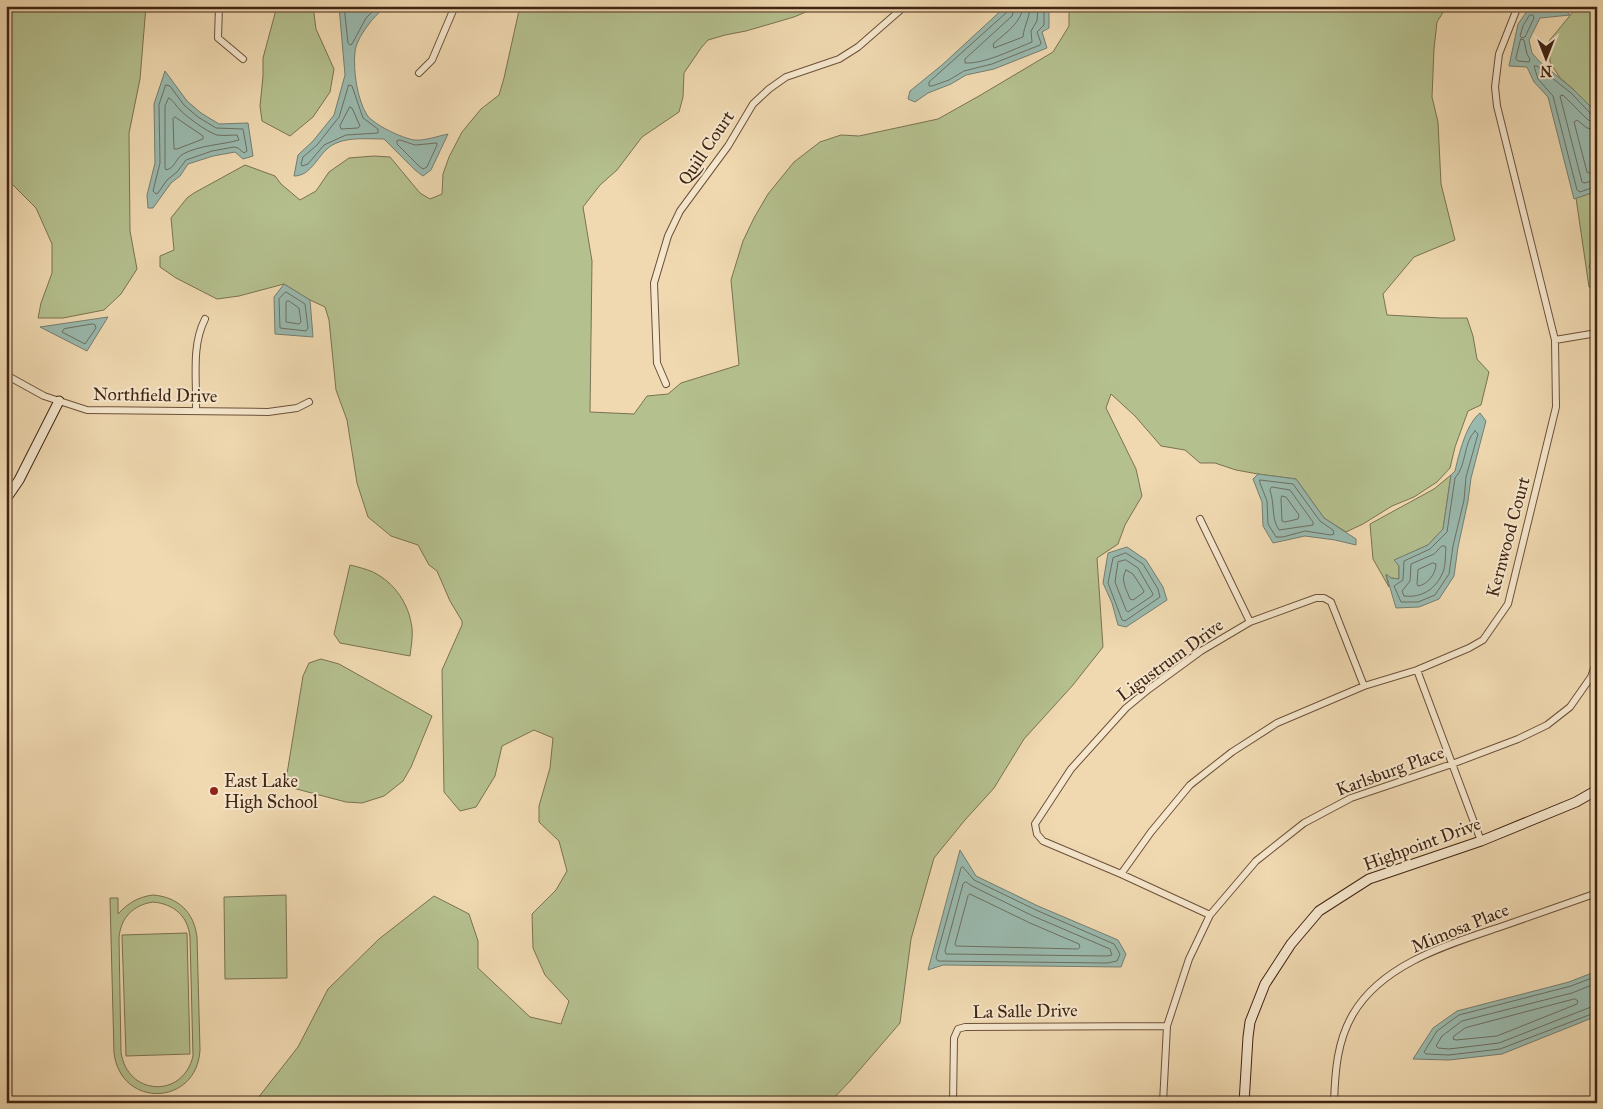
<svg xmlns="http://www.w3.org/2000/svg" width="1603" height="1109" font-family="'IM FELL Great Primer',serif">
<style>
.green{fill:#b5c08f;stroke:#7a7251;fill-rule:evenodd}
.water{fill:#9abaaf;stroke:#767e71}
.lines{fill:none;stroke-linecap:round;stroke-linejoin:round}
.shore{stroke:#6d6f61;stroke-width:1}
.street-casing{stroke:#6c513a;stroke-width:8}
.secondary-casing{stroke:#402413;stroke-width:11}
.street{stroke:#f5e6cc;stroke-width:6}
.secondary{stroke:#f5e6cc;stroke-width:9}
.poi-dot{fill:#8f2418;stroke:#f5e6cc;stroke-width:2}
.labels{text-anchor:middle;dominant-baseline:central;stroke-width:4;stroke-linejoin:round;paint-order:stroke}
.street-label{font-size:18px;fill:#402413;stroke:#f5e6cc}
.poi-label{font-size:18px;fill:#402413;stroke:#f5e6cc;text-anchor:start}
</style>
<rect width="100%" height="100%" fill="#f0d9b1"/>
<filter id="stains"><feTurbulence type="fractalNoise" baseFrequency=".004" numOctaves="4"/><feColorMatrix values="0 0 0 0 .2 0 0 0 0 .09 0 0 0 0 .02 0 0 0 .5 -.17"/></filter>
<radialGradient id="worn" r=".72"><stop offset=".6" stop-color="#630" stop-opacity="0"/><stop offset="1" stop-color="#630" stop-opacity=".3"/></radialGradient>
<!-- green -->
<path class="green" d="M6 6H146L140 79 129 133 130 231 137 269 121 294 104 310 63 318H38L41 303 52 273V244L36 208 14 186 6 180Z
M277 6H313L316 29 334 69 330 92 313 117 290 136 262 121 260 106 263 76V58Z
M520 6H820L794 17 746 31 725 35 708 40 701 48 684 73 683 97 679 112 642 137 617 170 600 185 583 207 592 261 590 412 634 414 647 396 668 394 681 383 739 365 731 280 743 241 754 218 768 194 794 162 820 142 841 135 859 136 938 119 979 96 1053 52 1069 26V6H1447L1437 22 1434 49 1432 97 1438 122 1441 184 1455 240 1414 257 1383 294 1387 315 1441 318H1467L1473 336 1477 359 1489 372 1481 405 1468 411 1455 447 1450 468 1437 482 1414 497 1392 506 1363 524 1346 532 1324 518 1296 479 1258 474 1236 470 1215 463H1200L1185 450 1161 446 1135 416 1111 394 1106 408 1136 469 1142 496 1125 525 1118 544 1097 558 1103 647 1073 685 1024 739 994 788 965 820 934 858 911 939 900 1023 850 1081 829 1103H254L298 1047 328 989 379 939 434 896 469 914 478 941V968L530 1017 561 1024 569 1001 545 975 533 948 532 914 556 890 567 871 559 841 539 822V806L550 768 553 738 534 730 502 746 495 776 476 807 460 811 444 792 442 670 462 625V621L450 601 437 571 429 565 418 545 391 536 368 517 357 483 347 420 336 390 329 320 325 307 308 299 284 284 239 296 217 299 176 278 160 267V256L174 250 171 218 187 198 194 193 245 165 275 176 281 184 300 200 316 191 329 172 349 158 374 156 390 157 420 193 430 199 442 194 443 174 449 157 462 132 481 109 499 95 504 78Z
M1578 6H1597V113L1574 90 1560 78 1550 62 1549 41Z
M1597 191V257H1592L1589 268 1597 271V287H1589L1576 198Z
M1451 475 1443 529 1428 545 1395 560 1399 566V579L1391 578 1386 575 1389 587 1373 559 1370 524 1434 489Z
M350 565C358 567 366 569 373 572 395 583 409 604 412 628 413 637 411 647 410 656L340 643 334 634Z
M321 659 339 664 432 716 411 767 403 781 384 796 362 803 346 802 285 786 303 676 309 663Z
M153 895C178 897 194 912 197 937L200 1050C197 1106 121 1109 114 1053L110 898H118V914C128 903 138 897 153 895ZM153 902C174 904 188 916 190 937L193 1056C183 1099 127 1096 121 1052L119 939C120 918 133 905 153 902Z
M286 895 287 978 225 979 224 897Z
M187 933 190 1054 126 1056 122 935Z"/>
<!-- water -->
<path class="water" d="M339 6H388C376 12 356 38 355 52 353 70 357 99 367 115 374 125 402 138 414 140 425 141 438 136 448 134L431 170 423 176 415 170 384 139C365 139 341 136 327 149 316 159 310 176 294 176L298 155 313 141 334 115 345 75Z
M1006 6H1049V28L1042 32 1047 48 994 69 966 75 951 84 928 93 915 102 908 99 910 91 942 65Z
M1563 6 1570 15 1540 18 1529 40 1532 53 1539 61 1574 90 1597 113V191L1574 199 1548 97 1534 82 1527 67 1509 66 1518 24 1530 7Z
M165 71 187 101 201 113 219 124 248 123 253 156 243 159 235 152 213 156 188 164 180 176 171 183 153 208H148L147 195 155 163 154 104Z
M284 284 310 300 313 337 275 334 274 297Z
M108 317 87 351 40 327Z
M1480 413 1486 421 1471 478 1468 501 1458 547 1454 576 1439 599 1419 607 1396 608 1386 574 1391 578 1399 579V566L1394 560 1428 545 1443 529 1451 475 1455 471C1459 454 1466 424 1480 413Z
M1258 474 1296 479 1324 518 1356 539V545L1335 540 1305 536 1273 543 1263 526 1262 502 1253 479Z
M1127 547 1146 560 1163 587 1167 600 1126 627 1118 625 1112 603 1103 583 1108 553Z
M960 850 976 876 1038 906 1118 940 1126 954 1121 967 943 965 928 970Z
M1597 971V1016L1502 1054 1449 1060 1413 1059 1433 1028 1457 1011 1569 982Z"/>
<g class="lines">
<!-- shore -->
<path class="shore" d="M344 6 348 43 350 45 352 44 366 18 378 6
M1009 6 1007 12 929 82V86H932L949 80 964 71 992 64 1040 45 1041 43 1037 32 1044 25V6
M1015 6 1012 16 965 59V63C985 64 1014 49 1032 42L1031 31 1037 21 1038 6
M1023 6C1022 23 1004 34 993 44L994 48 1023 37C1024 25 1030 18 1030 6
M1530 15H1533L1534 18 1525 37 1522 38 1520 36 1523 26Z
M1521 39 1524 40 1527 54 1530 59 1529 62 1518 61 1516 59Z
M166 85 170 86 184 105 198 117 216 128 243 129 247 151 244 153 238 148 234 147 212 151 186 160 177 172 167 180 158 193 156 194 153 191 160 163 159 105Z
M349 85 352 86 363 118 378 129V133L346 135 324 145 308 164 302 166 301 164 303 157 317 145 339 117Z
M169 98C174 101 176 106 180 110 187 117 207 132 217 135 223 136 231 135 237 135L239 140C221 145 200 145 183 154 176 158 175 168 166 170L165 168V106Z
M350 107 352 108 360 126 358 128 341 129 340 126Z
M1597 116 1592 115 1571 93 1537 66H1534L1538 79 1553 96 1577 190 1580 192 1597 186
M175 117 203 136V139L177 149H174L173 119Z
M1597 122 1588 120 1563 95 1560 96 1582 182 1584 183 1597 180
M1597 130 1587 128 1577 120 1574 122 1587 172 1589 173 1597 172
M400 140 415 145 437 143V145L427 167 423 169 419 166 397 144V141Z
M286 292 305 304 308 328 306 331 280 328 279 299Z
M287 301H289L299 308 301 322 299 324 286 322V303Z
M93 324 95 325 96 328 85 344 62 332 64 329Z
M1475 431 1478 434 1466 477 1464 500 1453 546 1449 574 1435 595 1418 602H1401L1394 586 1403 580 1404 561 1430 549 1447 532 1455 478C1467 465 1463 443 1475 431Z
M1260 480 1293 484 1320 521 1333 530 1334 534 1331 535 1305 531 1283 537H1276L1268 524 1267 501 1260 483Z
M1272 487 1290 490 1313 522V525L1279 530C1271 518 1275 505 1270 490Z
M1282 496 1286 497 1299 515 1298 519 1285 522 1282 521 1281 499Z
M1442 546H1445L1446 548C1445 555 1446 565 1443 572 1436 589 1422 598 1404 596L1402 591 1410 581 1411 564 1434 554Z
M1126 553 1143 564 1158 589 1160 597 1125 621 1122 620 1108 583 1113 558Z
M1126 560 1138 568 1153 594 1152 596 1128 612 1126 610 1115 582 1118 562Z
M1433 563 1436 564C1436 574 1427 585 1418 586L1417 584 1418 570Z
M1126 570 1133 574 1144 591 1143 593 1133 600 1130 599C1126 588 1120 580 1126 570Z
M963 867 974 880 1036 910 1114 944 1120 954 1117 961 1107 963 938 961 936 958 961 868Z
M966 882 972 886 1033 916 1110 949 1112 955 1107 956 946 954 945 951 963 884Z
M970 894 1030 923 1079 944 1080 947 1078 949 956 946 955 944 968 896Z
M1597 976 1571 986 1459 1015 1437 1031 1424 1052 1426 1054 1449 1055 1500 1049 1597 1012
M1597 983 1572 993 1462 1021 1442 1036 1436 1046 1438 1048 1449 1049 1499 1043 1591 1007 1597 1006
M1575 999 1578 1001 1577 1004 1497 1036 1456 1040 1453 1039 1454 1036 1465 1028Z"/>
<!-- street casing -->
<g class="street-casing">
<path id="street" d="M219 6 218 38 243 59
M419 73 432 60 455 6
M1555 340 1597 333
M6 375 44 396 87 410 268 412 297 408 309 402
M666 384 657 363 654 283 668 236 680 211 728 146 753 104 769 89 786 77 839 59 858 47 905 6
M196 410C197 381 191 346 205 319
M1200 519 1250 622
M1417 670 1481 841
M1121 874 1151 832 1190 785 1232 752 1277 723 1364 686 1417 670 1469 648 1483 640 1508 604 1556 407 1555 340 1497 106 1495 87 1499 54 1518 6
M1210 915 1121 874 1043 841 1037 834 1035 824 1071 769 1126 708 1149 689 1201 651 1250 622 1316 598H1324L1331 602 1364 686
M953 1103 954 1038 958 1029 965 1027 1167 1026
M1163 1103 1167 1026 1189 959 1210 915 1256 861 1304 823 1351 798 1452 764 1518 739 1547 725 1570 707 1591 677 1597 660
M1334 1103C1335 1072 1337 1041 1353 1014 1383 963 1450 944 1503 926 1534 915 1566 904 1597 893
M1586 1103 1597 1099"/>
</g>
<!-- secondary casing -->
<g class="secondary-casing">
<path id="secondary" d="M6 499 19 480 59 401
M1244 1103 1248 1037 1250 1022 1265 984 1291 944 1319 911 1369 879 1481 841 1576 802 1597 790"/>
</g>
<!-- street -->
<use href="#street" class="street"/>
<!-- secondary -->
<use href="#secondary" class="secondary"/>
</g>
<!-- markers -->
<circle class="poi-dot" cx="214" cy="791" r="5"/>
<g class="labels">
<!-- street labels -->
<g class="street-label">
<text transform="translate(706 148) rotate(-56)">Quill Court</text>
<text transform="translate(155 395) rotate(1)">Northfield Drive</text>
<text transform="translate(1508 537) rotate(-75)">Kernwood Court</text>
<text transform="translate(1170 660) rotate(-36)">Ligustrum Drive</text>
<text transform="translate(1390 771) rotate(-20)">Karlsburg Place</text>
<text transform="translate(1422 844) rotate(-20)">Highpoint Drive</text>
<text transform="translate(1460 928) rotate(-22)">Mimosa Place</text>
<text transform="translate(1025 1011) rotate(-1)">La Salle Drive</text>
</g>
<!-- poi labels -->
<g class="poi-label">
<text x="224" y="781">East Lake<tspan x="224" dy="21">High School</tspan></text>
</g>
</g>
<!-- margin -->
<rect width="1603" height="1109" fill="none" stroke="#f0d9b1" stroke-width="25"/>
<rect x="8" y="8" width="1588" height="1094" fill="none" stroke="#402413" stroke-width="2.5"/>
<rect x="12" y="12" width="1578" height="1084" fill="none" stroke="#402413"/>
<!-- north arrow -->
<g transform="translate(1546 58) rotate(180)" stroke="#f5e6cc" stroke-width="4" paint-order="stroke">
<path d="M0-4L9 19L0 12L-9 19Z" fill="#402413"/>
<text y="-8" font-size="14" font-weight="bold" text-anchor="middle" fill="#402413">N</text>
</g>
<rect width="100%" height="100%" filter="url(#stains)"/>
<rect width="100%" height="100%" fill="url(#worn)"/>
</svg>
